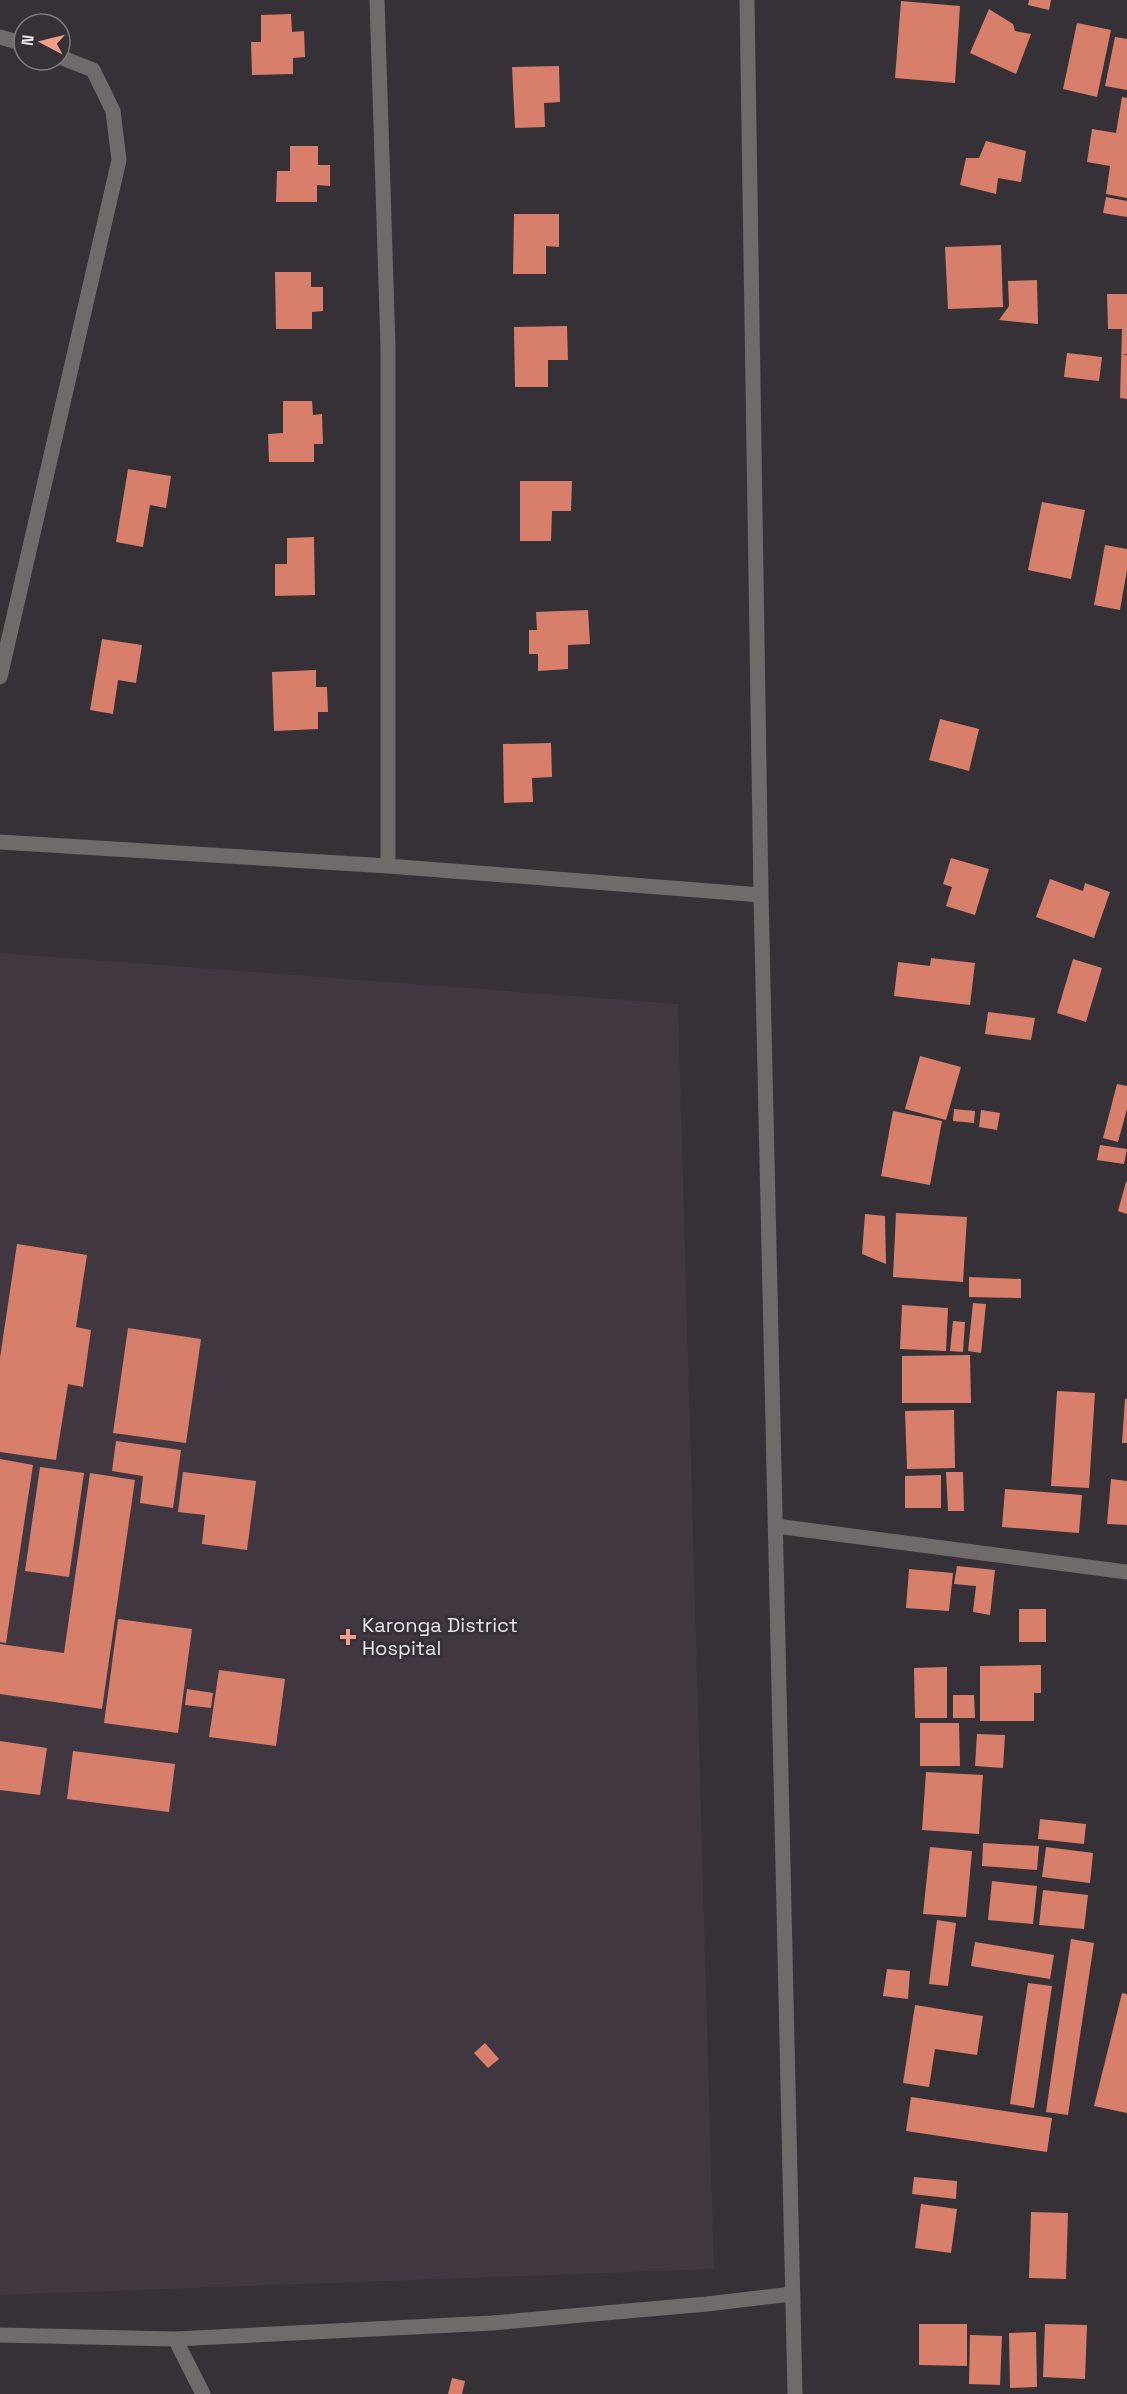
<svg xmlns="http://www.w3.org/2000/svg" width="1127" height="2394" font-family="'Space Grotesk',sans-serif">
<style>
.built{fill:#413741}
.building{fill:#d87f6c}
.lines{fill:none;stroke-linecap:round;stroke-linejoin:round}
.minor{stroke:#6f6b6b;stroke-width:15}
.poi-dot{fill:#f49e88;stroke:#363136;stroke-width:2}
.labels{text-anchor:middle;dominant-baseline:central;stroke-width:6;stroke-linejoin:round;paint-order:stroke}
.poi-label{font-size:20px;fill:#e9e6e9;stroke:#363136;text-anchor:start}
</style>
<rect width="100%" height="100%" fill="#363136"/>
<!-- built -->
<path class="built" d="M0 953 678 1004 714 2269 0 2295Z"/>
<!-- building -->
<path class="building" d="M1029 0H1051L1049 10 1028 5Z
M901 1 960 6 955 83 895 78Z
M989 9 1013 24 1015 31 1031 34 1016 74 970 53Z
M291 14 292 32 304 31 305 57 293 58V74L252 75 251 42H261V15Z
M1077 23 1111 30 1097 97 1063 89Z
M1115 37 1127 39V90L1105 86Z
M559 66 560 102 544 103 545 127 515 128 512 67Z
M1122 97 1127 98V198L1106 194 1110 166 1087 162 1092 129 1116 133Z
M986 141 1026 151 1021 182 998 178 996 194 960 185 966 158H979Z
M290 146H318V165H330V186L317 185V202H276L277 171H290Z
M1106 197 1127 201V217L1103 213Z
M514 214H559V247L546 246V274H513Z
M1001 245 1003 307 948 309 945 247Z
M275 272H311V287H323V311L312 312V329H276Z
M1037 280 1038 324 999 320 1009 306 1008 281Z
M1107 294H1127V354H1122L1127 355V399L1120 398 1122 329H1108Z
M567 326 568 360H548V387H515L514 327Z
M1067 353 1102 357 1099 381 1064 377Z
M283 401H312L313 415 322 414 323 444H314V462H269L268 434 283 433Z
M128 469 171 476 166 508 150 505 143 547 116 542Z
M520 481H572L571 511H552L551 541H520Z
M1042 502 1085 510 1071 579 1028 570Z
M314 537 315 595 275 596V564H287V538Z
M1105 545 1127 549V570L1120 610 1094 605Z
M588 610 590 644 568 645V669L538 671V654H529V630H537L536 612Z
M102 639 142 645 136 683 118 680 113 714 90 710Z
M316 670V687H327L328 712H318V729L274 731 272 672Z
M940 719 979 729 969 771 929 760Z
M551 743 552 777 532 778 533 802 504 803 503 744Z
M951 858 989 869 975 915 946 906 952 887 943 884Z
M1050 879 1083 891 1085 883 1110 892 1094 938 1036 917Z
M931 958 975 963 970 1005 894 996 898 962 930 966Z
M1073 959 1102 968 1086 1022 1057 1013Z
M988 1012 1035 1018 1031 1040 985 1034Z
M920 1056 961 1067 946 1120 905 1109Z
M1117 1084 1127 1086V1109L1118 1142 1103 1138Z
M954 1109 975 1111 974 1123 953 1121Z
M981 1110 1000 1113 997 1130 979 1127Z
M893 1111 942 1121 930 1185 881 1176Z
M1100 1145 1127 1149 1124 1164 1097 1160Z
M1126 1182H1127V1214L1118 1211Z
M896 1213 967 1217 963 1282 893 1277Z
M865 1214 885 1216 886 1264 862 1254Z
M17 1244 87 1255 76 1327 91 1330 83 1387 68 1384 56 1460 0 1452V1358Z
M969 1277 1021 1279V1298L969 1297Z
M973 1303 986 1304 981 1353 968 1351Z
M902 1305 948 1308 946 1351 900 1349Z
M953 1321 965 1322 963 1352 950 1351Z
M128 1328 201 1339 186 1443 113 1433Z
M970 1355 971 1403H902V1356Z
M1057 1391 1095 1393 1089 1488 1051 1486Z
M1125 1399H1127V1443H1122Z
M954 1410 955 1468 907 1469 905 1411Z
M116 1441 181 1450 173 1508 140 1503 143 1476 112 1471Z
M0 1459 33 1465 6 1643 0 1642Z
M40 1467 84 1473 69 1577 25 1571Z
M183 1472 256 1481 247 1550 202 1544 205 1515 178 1512Z
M946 1472H963L964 1511H948Z
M90 1473 135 1480 102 1709 0 1694V1644L64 1653Z
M941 1475V1508H905V1476Z
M1111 1479 1127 1481V1525L1107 1524Z
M1005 1489 1082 1495 1079 1533 1002 1527Z
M957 1566 995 1570 990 1615 973 1612 976 1586 954 1584Z
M909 1569 953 1573 949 1611 906 1608Z
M1019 1609H1046V1642H1019Z
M118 1619 192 1629 178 1733 104 1723Z
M1041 1665V1693H1034V1721H980V1666Z
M947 1667V1718H915L914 1668Z
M219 1670 285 1679 276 1746 209 1737Z
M187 1689 213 1693 211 1708 185 1705Z
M953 1695H974L975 1718H953Z
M920 1723H959L960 1766H920Z
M977 1734 1005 1735 1003 1768 975 1766Z
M0 1741 47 1748 40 1795 0 1790Z
M73 1751 175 1764 169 1812 67 1799Z
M926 1772 983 1775 979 1834 922 1830Z
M1040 1819 1086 1824 1084 1844 1038 1839Z
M983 1843 1039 1846 1037 1870 982 1866Z
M930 1847 972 1851 966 1917 923 1914Z
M1046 1847 1093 1853 1090 1883 1042 1877Z
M992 1881 1037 1886 1033 1924 988 1920Z
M1043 1890 1088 1895 1084 1929 1039 1925Z
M937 1920 956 1923 948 1986 929 1984Z
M1071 1939 1094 1943 1068 2115 1046 2112Z
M975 1942 1054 1955 1050 1979 971 1966Z
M887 1969 910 1971 908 1999 883 1996Z
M1028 1983 1052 1986 1034 2108 1010 2104Z
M1122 1993 1127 1994V2113L1094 2106Z
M915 2005 983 2016 977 2055 935 2049 929 2087 903 2083Z
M485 2043 499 2059 488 2068 474 2053Z
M911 2097 1052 2118 1047 2152 906 2131Z
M914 2177 957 2181 956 2199 912 2194Z
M921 2204 957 2209 951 2253 915 2248Z
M1031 2212 1068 2213 1066 2279 1029 2278Z
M919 2324H967V2366L919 2365Z
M1045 2324 1087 2325 1085 2379 1043 2377Z
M1036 2332 1037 2387 1010 2388 1009 2333Z
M970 2335 1002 2336 1000 2385 969 2384Z
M452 2378 465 2381 462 2394H448Z"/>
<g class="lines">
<!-- minor -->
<path class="minor" d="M377 0 388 346V866
M747 0 761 895 795 2394
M0 37 24 44
M0 677 119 160 113 111 93 70 60 57
M0 842 388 866 761 895
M776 1526 1127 1572
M0 2335 175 2339 203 2394
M175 2339 492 2323 707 2304 792 2294"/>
</g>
<!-- markers -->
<path class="poi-dot" d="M345 1628h6v6h6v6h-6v6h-6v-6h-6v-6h6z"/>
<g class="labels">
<!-- poi labels -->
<g class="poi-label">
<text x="362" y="1625">Karonga District<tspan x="362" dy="23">Hospital</tspan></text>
</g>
</g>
<!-- north arrow -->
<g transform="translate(42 42) rotate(277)"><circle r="28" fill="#363136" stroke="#7e797e" stroke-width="1.5"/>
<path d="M0-4.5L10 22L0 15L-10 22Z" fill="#f49e88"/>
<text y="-9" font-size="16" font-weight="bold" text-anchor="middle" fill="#e9e6e9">N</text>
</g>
</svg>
